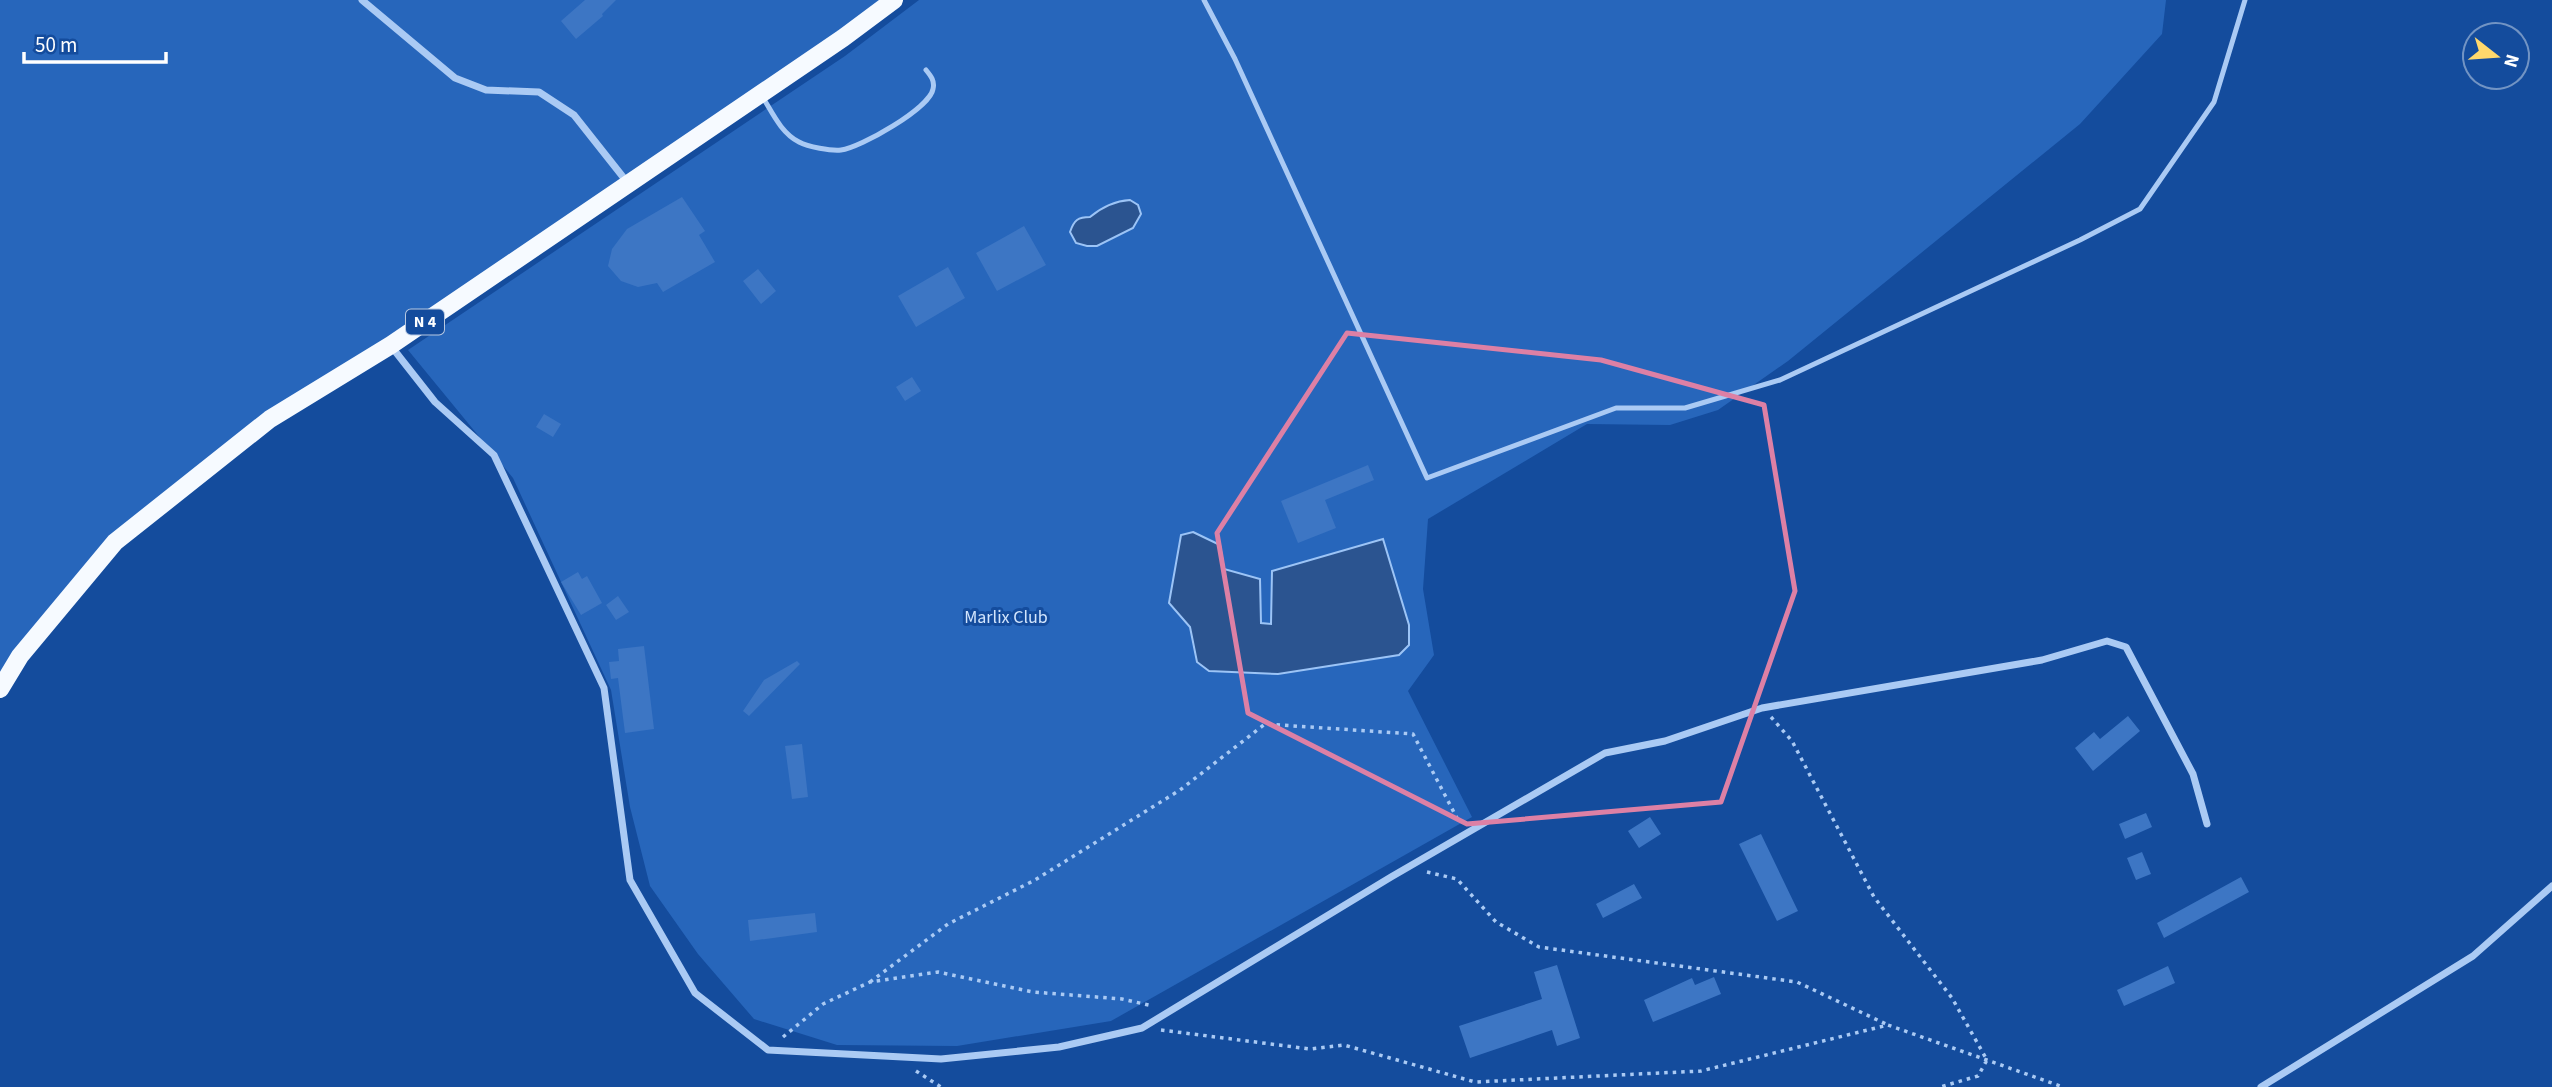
<svg xmlns="http://www.w3.org/2000/svg" width="2552" height="1087" font-family="'Source Sans 3',sans-serif">
<style>
.green{fill:#2766bb}
.water{fill:#2b5490;stroke:#9cc4f6;stroke-width:2}
.building{fill:#3d76c4}
.lines{fill:none;stroke-linecap:round;stroke-linejoin:round}
.path{stroke:#aacaf4;stroke-width:3.5;stroke-dasharray:3.5 5;stroke-linecap:butt}
.service{stroke:#aacaf4;stroke-width:5}
.minor{stroke:#aacaf4;stroke-width:7}
.primary{stroke:#f6faff;stroke-width:18}
.marked{fill:none;stroke:#dd80a5;stroke-width:5;stroke-linejoin:round}
.labels{text-anchor:middle;dominant-baseline:central;stroke-width:6;stroke-linejoin:round;paint-order:stroke}
.shield{fill:#144c9d;stroke:#b8c9e2;stroke-width:2}
.shield-label{font-size:16px;font-weight:bold;fill:#fff}
.park-label{font-size:18px;fill:#d2e5fd;stroke:#144c9d}
</style>
<rect width="100%" height="100%" fill="#144c9d"/>
<!-- green -->
<path class="green" d="M0 0H894L171 496 68 595 0 689Z
M919 0H2166L2162 34 2080 124 1788 361 1718 410 1670 425 1587 424 1428 519 1423 589 1434 655 1408 691 1472 817 1111 1021 957 1046 837 1045 754 1019 698 954 650 886 630 807 611 690 513 478 408 350 845 56Z"/>
<!-- water -->
<path class="water" d="M1130 200 1138 205 1141 214 1133 228 1097 246H1087L1076 243 1070 232C1074 220 1078 217 1090 217 1102 207 1114 201 1130 200Z
M1193 532 1220 545 1224 569 1260 579 1261 623 1271 624 1272 571 1383 539 1409 625V645L1399 655 1278 674 1209 671 1197 662 1190 627 1169 603 1181 535Z"/>
<!-- building -->
<path class="building" d="M585 0H616L602 14 603 16 576 39 561 21Z
M682 197 705 231 699 235 715 262 663 292 657 283 638 287 621 281 608 266 612 249 627 229Z
M1024 226 1046 265 997 291 976 253Z
M948 267 965 298 916 327 898 296Z
M758 269 776 291 761 304 743 281Z
M912 377 921 391 905 401 896 387Z
M544 414 561 424 553 437 536 427Z
M1368 465 1374 480 1325 500 1336 528 1298 543 1281 501Z
M578 572 582 579 587 576 602 603 581 615 561 582Z
M618 596 629 612 616 620 606 605Z
M644 646 654 729 625 733 618 678 611 679 609 662 619 661 618 649Z
M797 661 800 664 749 716 743 711 764 680Z
M2128 716 2140 731 2093 771 2075 748 2094 732 2100 739Z
M802 744 808 797 792 799 785 746Z
M2146 813 2152 827 2125 839 2119 824Z
M1650 817 1661 834 1639 848 1628 831Z
M1761 834 1798 911 1777 921 1739 844Z
M2142 852 2151 874 2136 880 2127 858Z
M2241 877 2249 892 2164 938 2157 923Z
M1634 884 1642 898 1603 918 1596 904Z
M815 913 817 932 750 941 748 920Z
M1557 965 1580 1038 1557 1046 1552 1030 1470 1058 1459 1026 1542 999 1534 972Z
M2168 966 2175 983 2124 1006 2117 990Z
M1714 977 1721 994 1653 1022 1644 1000 1692 978 1695 985Z"/>
<g class="lines">
<!-- path -->
<path class="path" d="M1771 717 1792 741 1874 897 1952 998 1987 1060 1978 1076 1940 1087
M1427 872 1457 879 1496 922 1539 947 1797 982 1888 1025
M870 982 948 924 1035 880 1180 790 1265 724 1413 734 1459 822
M1161 1030 1310 1049 1344 1045 1475 1082 1701 1071 1888 1025 2063 1087
M783 1037 823 1004 870 982 938 972 1033 992 1122 999 1153 1006
M916 1071 941 1087"/>
<!-- service -->
<path class="service" d="M1204 0 1235 59 1427 478 1616 408H1685L1780 380 2080 240 2140 209 2214 102 2245 0
M762 96C772 112 781 133 799 142 808 147 831 151 841 150 860 148 930 108 933 89 935 81 931 76 926 70"/>
<!-- minor -->
<path class="minor" d="M362 0 455 78 486 90 539 92 574 115 627 182
M391 346 435 402 494 455 604 688 630 880 695 993 768 1050 941 1059 1059 1047 1142 1028 1391 877 1605 753 1665 741 1762 708 2042 660 2107 641 2126 647 2193 774 2207 824
M2261 1087 2473 956 2552 886"/>
<!-- primary -->
<path class="primary" d="M0 689 20 656 115 542 270 419 391 345 843 38 894 0"/>
</g>
<!-- marked area -->
<path class="marked" d="M1347 333 1601 360 1764 405 1795 591 1721 802 1467 824 1248 713 1217 533Z"/>
<g class="labels">
<!-- shield labels -->
<rect class="shield" x="406" y="309.5" width="38" height="25" rx="5"/>
<g class="shield-label">
<text x="425" y="322">N 4</text>
</g>
<!-- park labels -->
<g class="park-label">
<text x="1006" y="617">Marlix Club</text>
</g>
</g>
<!-- north arrow -->
<g transform="translate(2496 56) rotate(107)"><circle r="33" fill="#144c9d" stroke="#7294c4" stroke-width="2"/>
<path d="M0-5L12 26L0 18L-12 26Z" fill="#ffd86c"/>
<text y="-10" font-size="19" font-weight="bold" text-anchor="middle" fill="#ffffff">N</text>
</g>
<!-- scale -->
<path d="M24 52v10h142v-10" fill="none" stroke="#ffffff" stroke-width="3.5"/>
<text x="35" y="52" font-size="21" fill="#ffffff" stroke="#144c9d" stroke-width="5" paint-order="stroke">50 m</text>
</svg>
